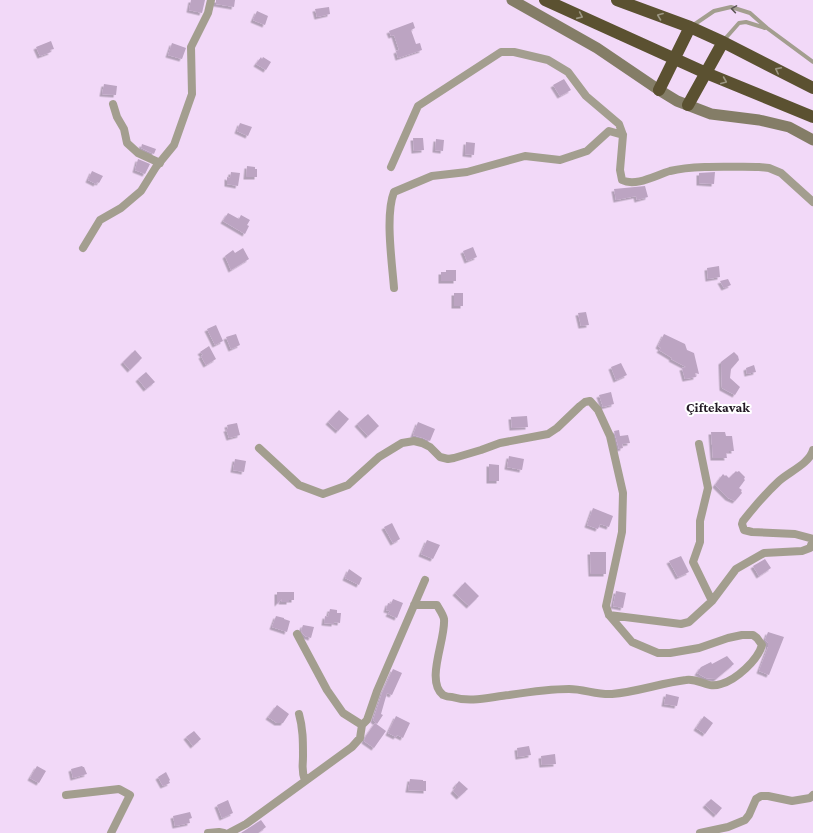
<svg xmlns="http://www.w3.org/2000/svg" width="813" height="833" font-family="'Crimson Pro',serif">
<style>
.building{fill:#bca4c2;filter:url(#shadow)}
.lines{fill:none;stroke-linecap:round;stroke-linejoin:round}
.lane{stroke:#a39e8f;stroke-width:4}
.street{stroke:#a39e8f;stroke-width:8}
.secondary{stroke:#847d67;stroke-width:11}
.highway{stroke:#5b5131;stroke-width:12}
.oneway{stroke:#5c5554}
.oneway2{stroke:#9d9783}
.labels{text-anchor:middle;dominant-baseline:central;stroke-width:4;stroke-linejoin:round;paint-order:stroke}
.district-label{font-size:14px;font-weight:bold;fill:#221924;stroke:#fff}
</style>
<defs>
<filter id="shadow"><feDropShadow dx="-2.5" dy="2.5" stdDeviation="0" flood-color="#0004"/></filter>
</defs>
<rect width="100%" height="100%" fill="#f2d9f8"/>
<!-- building -->
<path class="building" d="M191 0H205L202 13 189 10Z
M216 0H235L234 7 216 4Z
M329 7 330 14 317 17 315 9Z
M257 11 268 16 265 25 253 20Z
M413 22 415 28 411 30 416 44 420 43 422 50 398 58 396 51 399 50 394 35 391 36 389 31Z
M51 41 54 49 50 50 51 52 40 56 36 47Z
M172 43 186 48 182 59 168 55Z
M261 57 262 59 263 57 271 62 266 70 256 64Z
M564 79 571 90 560 96 553 85Z
M104 84 117 86 116 95 102 94Z
M240 123 252 127 248 136 237 131Z
M413 138H423L424 150 414 151Z
M436 139 444 140 443 151 435 150Z
M466 142 475 143 474 155 465 154Z
M142 144 156 149 154 154 141 148Z
M138 159 150 164 145 174 135 170Z
M247 166 255 167V169H257V177H246Z
M92 171 103 176 99 183 97 182 96 184 88 180Z
M231 172 240 173 238 186 227 184V177L230 178Z
M715 172 714 184 699 183V173Z
M645 186 648 197 637 200 636 196 616 200 614 189Z
M228 213 239 219 241 215 250 220 247 225 249 226 245 234 223 221Z
M473 247 477 257 467 261 463 251Z
M243 248 249 259 231 270 225 256 233 250 235 253Z
M719 266 720 277 708 279 707 268Z
M446 270H456V281H441V272H446Z
M728 279 731 285 724 288 720 281Z
M454 293H463V306H454Z
M586 312 589 325 581 326 578 313Z
M216 325 223 341 215 345 207 329Z
M236 334 240 345 231 349 226 337Z
M664 334 685 344 687 350 694 353 699 374 695 373 696 377 685 379 682 368 686 367 671 359 672 358 659 350 661 348 658 346Z
M209 346 216 359 206 365 201 356 203 355 200 352Z
M135 350 142 358 130 370 123 362Z
M734 352 738 356 739 360 731 369 730 378 740 387 735 395 722 388 721 362Z
M621 363 627 375 616 380 611 367Z
M754 365 756 372 747 374 746 368Z
M146 372 155 382 146 389 138 379Z
M611 392 614 404 603 407 599 395Z
M339 410 349 419 338 431 328 422Z
M368 414 379 426 368 436 357 424Z
M527 416 528 427 512 428 511 417Z
M418 422 435 429 430 441 423 438 413 435Z
M237 423 240 435 229 438 226 429H228L227 425Z
M619 430 620 436 628 435 630 443 622 444 623 448 619 449 614 431Z
M711 432H725L726 436H732L734 451H729V453H726L727 458H713Z
M509 456 524 459 522 470 507 467Z
M235 459 246 461 244 472 233 470Z
M489 464 499 465V481H489Z
M736 471 737 472 739 471 745 477 744 479 745 480 739 488 742 490 741 491 742 493 735 501 728 498 715 485 723 474 725 476 726 475 729 478Z
M593 508 613 516 609 527 600 524 598 529 587 525Z
M392 523 400 539 393 543 384 527Z
M427 540 440 545 433 559 421 554Z
M590 552H606V574H591Z
M681 556 689 572 678 577 669 561Z
M765 559 771 568 759 576 753 566Z
M349 569 362 578 359 585 345 578Z
M465 582 479 596 469 606 455 593Z
M616 591 626 593 623 608 613 606Z
M277 592H294V600H289V602H281L282 599 277 604Z
M393 599 403 603 397 618 388 614 390 611 386 610 388 603 391 604Z
M330 609 337 610V613H341L340 623 334 622V624L324 623 325 616 328 617Z
M276 616 284 618V619L290 621 287 632 272 627Z
M303 625 314 627 311 638 305 636 301 631Z
M768 632 784 637 769 675 759 671 768 647V643L765 640Z
M727 656 734 664 716 679 706 678 697 673 701 667 711 662 712 664Z
M393 669 402 673 392 695 387 693 381 714 383 715 377 724 373 720 382 693Z
M666 694 679 697 677 706 664 704Z
M277 705 289 714 283 723H277L268 717Z
M396 716 410 723 403 738 397 735 396 737 388 733Z
M704 716 713 723 705 734 696 728Z
M375 723 386 731 374 748 364 741 366 736Z
M194 731 201 739 193 746 186 737Z
M529 746 531 755 518 757 517 748Z
M555 754 556 764 542 765 541 756Z
M37 766 46 771 39 783 30 778Z
M82 766 83 767H84L87 774 73 778 71 769Z
M166 772 170 780 169 781 170 783 163 786 158 777Z
M410 779 423 780V781H426V791L408 790Z
M459 781 468 789 459 797 453 791 456 787 455 786Z
M711 799 722 808 716 815 705 805Z
M228 800 233 813 222 818 217 805Z
M190 812 192 818 189 819 190 823 175 826 173 816Z
M261 820 266 827 258 833H241Z"/>
<g class="lines">
<!-- lane -->
<path class="lane" d="M692 26 714 11 731 7 750 13 767 28 813 62
M724 40 739 23 746 22 765 28"/>
<!-- street -->
<path class="street" d="M113 104 117 117 124 129 127 143 138 153 160 163
M391 167 418 106 501 52H514L548 60 568 72 586 96 619 124 623 135 620 170 622 180C636 187 656 175 670 171 694 165 733 167 759 167L769 168 781 173 813 202
M83 248 100 220 121 208 141 191 156 167 174 145 192 94 191 47 208 13 211 0
M394 288C392 262 385 215 394 192L432 176 467 172 525 156 560 160 587 151 609 131 623 135
M699 444 708 488 700 521V542L693 562 712 601
M259 448 299 485 323 494 348 485 379 457 402 443 414 441 422 443 430 447 440 457 448 459 454 458 481 450 500 443 548 434 557 428 580 406 585 402 590 401 598 410 610 436 623 493 622 532 606 606 609 615 632 642 658 653H670L699 648 728 638 742 635H753L757 638 762 645C758 660 736 680 721 684 706 689 700 678 686 680 661 683 637 692 612 694 597 695 584 689 569 689 549 689 529 692 509 695 490 697 471 703 452 697 450 697 445 696 443 695 425 681 446 639 444 619 443 614 439 609 437 605H414
M813 450C810 463 789 472 779 481 766 493 754 507 743 521L742 524 744 530 752 532 795 534 813 539
M609 615 681 624 689 622 712 601 736 569 764 553 802 551 810 548 813 540
M297 634 327 690 343 713 362 725
M299 714C303 728 303 741 303 756 303 767 301 770 305 781
M66 795 119 789 130 795 111 833
M208 833 219 832 224 833
M229 833 246 824 352 747 360 738 362 725 367 720 377 691 425 580
M700 833 728 827 745 820 749 815 756 799 761 796H768L792 801 810 798 813 795"/>
<!-- secondary -->
<path class="secondary" d="M512 0 597 48 659 90 677 101 711 114 759 120 789 127 813 140"/>
<!-- highway -->
<path class="highway" d="M545 0 706 73 813 117
M617 0 690 27 723 42 813 88
M659 90 690 27
M688 105 723 42"/>
</g>
<!-- one-way arrows -->
<defs><path id="oneway-chevron" d="M-2-3.5L2.5 0L-2 3.5" fill="none" stroke-width="1.6" stroke-linecap="round" stroke-linejoin="round"/></defs>
<use class="oneway" href="#oneway-chevron" transform="translate(734 9) rotate(-171)"/>
<g class="oneway2">
<use href="#oneway-chevron" transform="translate(580 16) rotate(24)"/>
<use href="#oneway-chevron" transform="translate(660 16) rotate(-159)"/>
<use href="#oneway-chevron" transform="translate(778 70) rotate(-153)"/>
<use href="#oneway-chevron" transform="translate(724 81) rotate(23)"/>
</g>
<g class="labels">
<!-- district labels -->
<g class="district-label">
<text x="718" y="407">Çiftekavak</text>
</g>
</g>
</svg>
